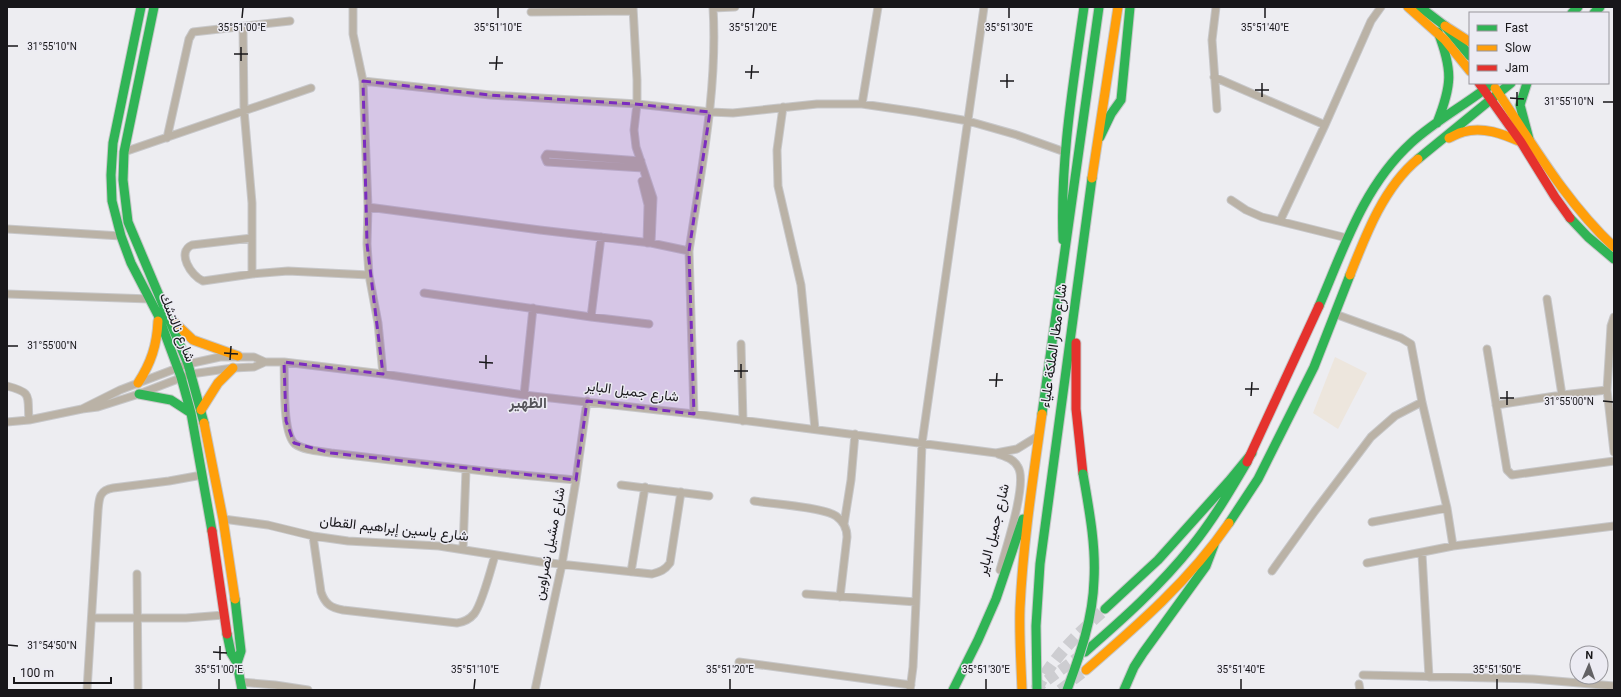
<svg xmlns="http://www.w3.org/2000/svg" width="1621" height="697" font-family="Georgia,Vazirmatn,serif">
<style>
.commercial{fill:#ede6dd}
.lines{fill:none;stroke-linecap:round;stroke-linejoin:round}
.primary-tunnel{stroke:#cdcdd1;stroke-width:11;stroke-dasharray:11 5.5;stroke-linecap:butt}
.highway-tunnel{stroke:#cdcdd1;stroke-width:12;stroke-dasharray:12 6;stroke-linecap:butt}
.street-casing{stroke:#c7c7c9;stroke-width:9}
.fast-casing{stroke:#c7c7c9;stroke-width:11}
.slow-casing{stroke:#c7c7c9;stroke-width:11}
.jam-casing{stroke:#c7c7c9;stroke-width:11}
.street{stroke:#bab2a6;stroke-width:7}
.fast{stroke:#30b455;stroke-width:9}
.slow{stroke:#ff9f0a;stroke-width:9}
.jam{stroke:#e5322d;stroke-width:9}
.fast-bridge-casing{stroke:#c7c7c9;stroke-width:11;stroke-linecap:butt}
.fast-bridge{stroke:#30b455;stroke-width:9}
.marked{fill:#7b2cbf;fill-opacity:0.2;stroke:#7b2cbf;stroke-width:3;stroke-dasharray:8 5;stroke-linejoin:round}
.ticks{fill:none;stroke:#18171a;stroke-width:1.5}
.labels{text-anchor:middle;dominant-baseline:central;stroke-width:3;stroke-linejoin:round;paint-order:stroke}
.street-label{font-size:14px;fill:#18171a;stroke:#ecebf3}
.neighbourhood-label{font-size:15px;font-weight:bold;fill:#55545a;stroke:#ecebf3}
.ticks-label{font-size:10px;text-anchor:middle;fill:#18171a;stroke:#ecebf3;stroke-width:3;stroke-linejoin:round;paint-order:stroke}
</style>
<rect width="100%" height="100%" fill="#ededf1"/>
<!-- commercial -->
<path class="commercial" d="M1335 357 1367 373 1338 429 1313 413Z"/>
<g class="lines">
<!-- primary-tunnel -->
<path class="primary-tunnel" d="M1034 690 1081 655
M1060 690 1086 670"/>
<!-- highway-tunnel -->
<path class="highway-tunnel" d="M1036 690C1054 656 1077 635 1105 609"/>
<!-- street casing -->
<g class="street-casing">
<path id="street" d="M353 7V34L363 81 368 207 540 230 651 243 689 251 694 414
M633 7 637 80V104L634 130 636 147 653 198 651 243
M1216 7 1212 40 1217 109
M713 8 735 7
M531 12 633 11
M243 27 244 110 252 203V274
M1214 77 1325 125
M363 81 490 95 637 104 710 112 733 113 817 104H862L917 112 968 121 1017 135 1065 152
M862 104 878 7
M783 107 777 150 778 186 801 285 815 429
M167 138 189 39 193 32 290 21
M124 152 311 88
M641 161 547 154 545 157 547 162 643 168
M642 181 648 205 647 243
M1231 200 1246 210 1262 217 1347 238
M368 207 367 244 369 275 378 323 383 374
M1280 221 1325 125 1371 21 1381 7
M7 229 121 236
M252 238 192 245C176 252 191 276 203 281L252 274 288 271 369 275
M689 251C701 170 718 89 713 7
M424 293 591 317 649 324
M7 294 150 299
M1547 299 1562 395
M1335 314 1401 338 1411 344 1422 402 1447 508 1453 546
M591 317 601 237
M1614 317 1611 326 1607 390 1614 452
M741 344 743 421
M1487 349 1507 470 1512 475 1614 461
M284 362C285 380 282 433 295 444 305 451 320 451 331 453L501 473 576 480
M7 386C33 393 27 395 29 420
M524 395 533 308
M1496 405 1562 395 1607 390
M82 409 120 390 188 364 220 357H254L265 362H284L383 374 524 395 694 414 996 453 1017 449 1038 436
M7 422 29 420 82 409 98 407 139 394 191 374 233 368 254 367 265 362
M998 454C1006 457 1014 459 1018 467 1028 483 1005 551 1000 570
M621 485 709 496
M754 501C772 504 823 507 836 516 843 521 847 528 847 537L840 597
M223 519 268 525 313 536 348 541 439 546 541 562 652 574C660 572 665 570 670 563L681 492
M1372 522 1447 508
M844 524 851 480 855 434
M313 536 321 592C325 604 331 608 343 610L457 623C464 622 469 620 474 614 482 604 491 569 495 555
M463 549 466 470
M1422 554 1429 677
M1367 563 1453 546 1614 526
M1272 571 1315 511 1371 437 1395 416 1422 402
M631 572 645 487
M137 574 138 688
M806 594 916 602
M92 618H186L224 615
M739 662 911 685
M1363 675 1533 679 1614 686
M240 682 275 685 308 690
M1359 684 1360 690
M87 690 98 511C99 499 99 490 113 488L169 481 202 475
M535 690 562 564 576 480 587 401
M910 690 913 667 916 602 922 443 984 7"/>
</g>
<!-- fast casing -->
<g class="fast-casing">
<path id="fast" d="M141 7 113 143 111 175 112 201 121 236 131 263 158 315 181 377 191 413 212 531
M154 7 124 152 123 180 128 222 188 364 204 423
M1420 7 1445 26 1470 56
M1572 13 1578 7
M1594 13 1600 7
M1527 83 1520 105 1529 139
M1437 123C1452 85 1453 71 1438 32
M1100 137 1111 114 1121 100 1130 7
M1418 159 1511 83
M1570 218 1588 237 1614 259
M1063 240C1060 161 1073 85 1084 7
M1319 306C1344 248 1363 187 1411 143 1436 120 1467 104 1493 83
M139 394 171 400 191 413
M1042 414 1099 7
M1229 523 1258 479 1314 367 1350 275
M235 599 241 651 237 663
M1105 609 1158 560 1229 481 1252 453
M227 634 231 653 237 663 242 690
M1085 652C1123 619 1160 586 1192 546 1213 520 1230 491 1247 462
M953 690 978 640 996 599 1023 519
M1037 690 1036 626 1040 564 1092 178
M1124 690 1134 667 1143 653 1206 566 1214 545"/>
</g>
<!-- slow casing -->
<g class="slow-casing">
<path id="slow" d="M1408 7 1445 40 1470 71
M1445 26 1470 42
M1495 88C1532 143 1565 201 1614 247
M1449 138C1454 136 1458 133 1463 132 1483 126 1503 134 1521 142
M1092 178 1118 7
M1350 275C1366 234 1384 187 1418 159
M174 322 193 340 238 356
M138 383C151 363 157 345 158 321
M201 410 218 383 233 368
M204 423 223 519 235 599
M1086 670C1138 625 1190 580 1229 523
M1022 690C1021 663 1019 635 1020 608 1023 543 1033 478 1042 414"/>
</g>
<!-- jam casing -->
<g class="jam-casing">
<path id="jam" d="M1479 83 1521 142 1555 197 1570 218
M1076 343V409L1083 474
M1247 462 1319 306
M212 531 227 634"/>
</g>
<!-- street -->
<use href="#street" class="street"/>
<!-- fast -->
<use href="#fast" class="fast"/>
<!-- slow -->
<use href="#slow" class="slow"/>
<!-- jam -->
<use href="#jam" class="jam"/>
<!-- fast-bridge casing -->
<g class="fast-bridge-casing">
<path id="fast-bridge" d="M1067 690C1080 655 1093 618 1094 580 1096 545 1089 509 1083 474"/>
</g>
<!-- fast-bridge -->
<use href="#fast-bridge" class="fast-bridge"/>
</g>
<!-- marked area -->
<path class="marked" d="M363 81 490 95 635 104 710 112 689 251 694 414 587 401 576 480 331 453 294 443 286 421 284 362 383 374 367 244Z"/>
<!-- ticks -->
<path class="ticks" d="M242 18 243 8M498 18V8M753 18 754 8M1009 18V8M1265 18V8M8 46H18M234 54H248M241 61V47M489 63H503M496 70 497 56M745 72H759M751 79 752 65M1000 81H1014M1007 88V74M1255 90H1269M1262 97V83M1510 98 1524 99M1603 102H1613M1517 106V92M8 346H18M224 353 238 354M230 360 231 346M479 362 493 363M486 369V355M734 371H748M741 378V364M989 380H1003M996 387 997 373M1245 389H1259M1251 396 1252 382M1500 398H1514M1603 401 1613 402M1507 405V391M8 645 18 646M213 652 227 653M220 660V646M219 689V679M474 689 475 679M730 689V679M986 689V679M1241 689V679M1497 689V679"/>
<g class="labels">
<!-- street labels -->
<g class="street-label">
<text transform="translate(176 328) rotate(68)">شارع نالتشك</text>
<text transform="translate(1055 346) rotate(-82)">شارع مطار الملكة علياء</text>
<text transform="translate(632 393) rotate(7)">شارع جميل الباير</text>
<text transform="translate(394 530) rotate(6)">شارع ياسين إبراهيم القطان</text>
<text transform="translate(995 530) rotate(-76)">شارع جميل الباير</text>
<text transform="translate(551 544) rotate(-79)">شارع مشيل نصراوين</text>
</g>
<!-- neighbourhood labels -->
<g class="neighbourhood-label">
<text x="528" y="404">الظهير</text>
</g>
</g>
<g class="ticks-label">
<text x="242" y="31">35°51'00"E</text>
<text x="498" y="31">35°51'10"E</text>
<text x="753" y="31">35°51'20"E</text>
<text x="1009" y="31">35°51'30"E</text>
<text x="1265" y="31">35°51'40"E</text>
<text x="52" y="50">31°55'10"N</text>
<text x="1569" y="105">31°55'10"N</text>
<text x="52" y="349">31°55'00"N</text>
<text x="1569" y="405">31°55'00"N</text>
<text x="52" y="649">31°54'50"N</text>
<text x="219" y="673">35°51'00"E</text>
<text x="475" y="673">35°51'10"E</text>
<text x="730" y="673">35°51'20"E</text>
<text x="986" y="673">35°51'30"E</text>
<text x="1241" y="673">35°51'40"E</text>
<text x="1497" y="673">35°51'50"E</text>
</g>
<!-- border -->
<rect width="1621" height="697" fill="none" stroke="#18171a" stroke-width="16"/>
<!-- legend -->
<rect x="1469" y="12" width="140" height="72" fill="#ecebf3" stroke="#97969c"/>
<rect x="1477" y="25" width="20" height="6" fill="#30b455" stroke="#97969c"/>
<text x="1505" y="32" font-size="12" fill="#18171a">Fast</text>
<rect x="1477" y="45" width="20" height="6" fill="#ff9f0a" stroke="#97969c"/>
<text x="1505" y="52" font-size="12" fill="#18171a">Slow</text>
<rect x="1477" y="65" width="20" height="6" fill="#e5322d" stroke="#97969c"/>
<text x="1505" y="72" font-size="12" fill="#18171a">Jam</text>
<!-- north arrow -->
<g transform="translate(1589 665) rotate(2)"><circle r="19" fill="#ecebf3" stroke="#97969c"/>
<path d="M0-3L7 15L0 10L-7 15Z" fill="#636265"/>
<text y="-6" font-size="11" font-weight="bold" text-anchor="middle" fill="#18171a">N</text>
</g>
<!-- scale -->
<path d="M14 677v6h97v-6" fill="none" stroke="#18171a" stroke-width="2"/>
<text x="20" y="677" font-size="12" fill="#18171a" stroke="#ecebf3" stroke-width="3" paint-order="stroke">100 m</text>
</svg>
